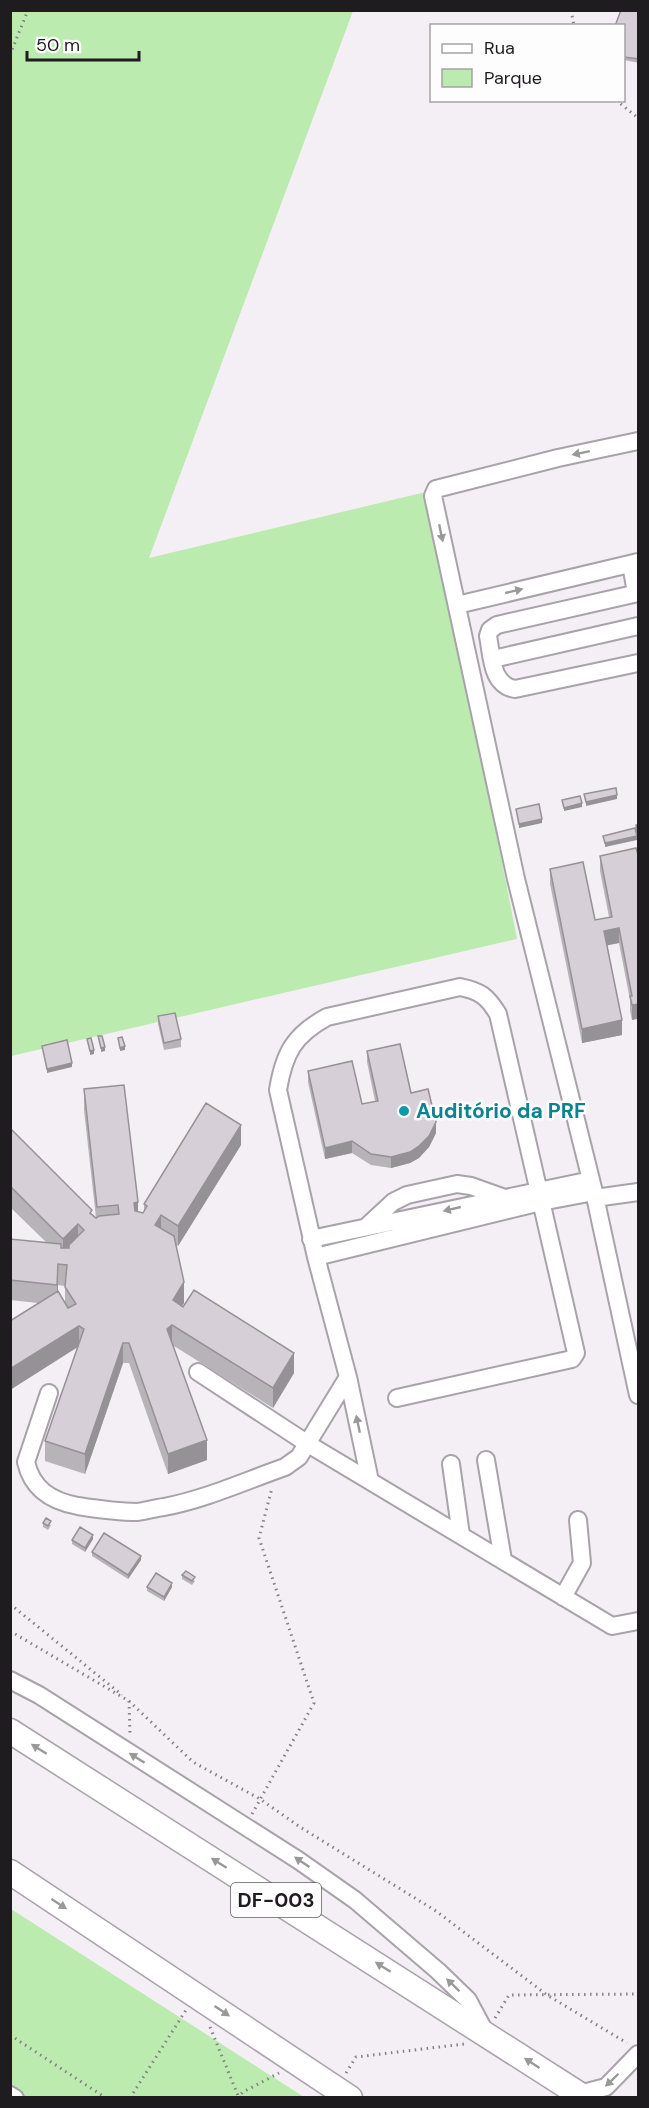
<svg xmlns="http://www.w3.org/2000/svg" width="649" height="2108" font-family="'DM Sans',sans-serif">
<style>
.green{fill:#bbebae}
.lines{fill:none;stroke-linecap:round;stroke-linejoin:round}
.minor-casing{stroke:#a9a2aa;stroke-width:20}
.highway-casing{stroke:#a9a2aa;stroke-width:27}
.path{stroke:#848085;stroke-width:3;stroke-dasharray:1.5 4.5;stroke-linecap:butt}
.minor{stroke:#fff;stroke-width:16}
.highway{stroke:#fff;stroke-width:24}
.wall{fill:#b8b2b9;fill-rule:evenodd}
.shaded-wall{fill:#969196}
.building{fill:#d6cfd7;stroke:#969196;stroke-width:1.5}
.oneway{fill:#9a999a}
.culture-dot{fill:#0f9aa8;stroke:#fefdfe;stroke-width:2}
.labels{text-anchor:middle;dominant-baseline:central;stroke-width:5;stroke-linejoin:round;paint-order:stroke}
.shield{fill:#fefdfe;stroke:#626062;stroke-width:1.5}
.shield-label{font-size:20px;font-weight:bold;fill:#1f1c1f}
.culture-label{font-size:21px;font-weight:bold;fill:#0d838f;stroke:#fefdfe;text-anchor:start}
</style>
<rect width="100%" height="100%" fill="#f4eef5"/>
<!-- green -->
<path class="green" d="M10 11H353L149 558 430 491 517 939 11 1056Z
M11 1909 304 2097H11Z"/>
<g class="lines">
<!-- minor casing -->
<g class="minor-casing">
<path id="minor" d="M638 441 558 458 436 489 433 496 516 879 594 1192 638 1395
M631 564 636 593
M638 593 497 625 490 630 488 636C492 656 491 685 515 689L638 663
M457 605 638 562
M493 659 638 626
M595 1198 638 1192
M366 1227 393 1202 407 1195 457 1184 471 1186 502 1197
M311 1239 591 1180
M316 1257 541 1202 594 1192
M198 1372 308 1444 612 1626 638 1621
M348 1377 316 1257 278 1090C284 1053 294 1035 327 1017L460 987C480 991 487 996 498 1014L576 1353 572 1359 397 1398
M49 1393 26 1462C32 1489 51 1501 78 1506 97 1509 117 1512 137 1512 146 1511 155 1508 164 1507 206 1499 245 1481 285 1467L299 1457 348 1377 370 1481
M486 1460 503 1560
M451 1464 461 1535
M563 1597 582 1563 578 1520
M10 1680 39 1695 298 1860 355 1900 438 1971 468 2000 485 2032
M579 2094 606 2087 638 2054
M10 2095 15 2098"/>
</g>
<!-- highway casing -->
<g class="highway-casing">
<path id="highway" d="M10 1731 585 2098
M10 1872 350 2098"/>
</g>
<!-- path -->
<path class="path" d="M571 10 574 26
M10 55 28 10
M616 100 638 118
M10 1604 122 1695
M10 1631 129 1701 193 1762 260 1799 300 1827 436 1911 547 1995 627 2043
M129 1701 130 1734
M252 1814 314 1703 259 1538 272 1488
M495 2018 509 1995 638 1994
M210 2027 239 2098
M10 2035 106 2098
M346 2073 356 2057 464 2044
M130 2098 186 2010
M237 2098 243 2092 279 2073"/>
<!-- minor -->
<use href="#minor" class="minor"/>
<!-- highway -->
<use href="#highway" class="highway"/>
</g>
<!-- wall -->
<path class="wall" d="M639 10V63L624 60V26Z
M600 856 639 858V1019L632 1020 630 1011V1000L619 943 607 945 622 1035 582 1043 550 884V869L595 920 609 917 600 871Z
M158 1016 181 1039V1047L164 1050 158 1024Z
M367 1051 411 1093 436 1133 429 1147 419 1158 410 1163 391 1168 371 1165 352 1153 325 1159 308 1082V1071L362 1104 375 1101 367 1062Z
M84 1089 138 1212 143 1213 144 1211V1204L241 1145 178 1246 176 1245 184 1303 182 1306 294 1373 273 1408 174 1346 207 1460 168 1474 129 1363H123L85 1474 45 1461V1441L78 1347 10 1390 38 1303 10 1300V1239L47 1243 10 1207V1128L96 1218 84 1110ZM58 1285 65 1286V1302L58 1291Z
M43 1523 51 1525 48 1530 43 1527Z
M93 1539 85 1552 72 1544V1540Z
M92 1552 141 1560 128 1579 92 1556Z
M182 1575 195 1581 192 1585 182 1579Z
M147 1587H172L164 1601 147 1591Z"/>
<!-- shaded-wall -->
<path class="shaded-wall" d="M617 795V799L586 806V802Z
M582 803V807L564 811V808Z
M542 819V823L519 828V824Z
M637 836V840L605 847V843Z
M619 928V943L604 946V931Z
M638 1004V1018L632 1020V1005Z
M622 1020V1035L582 1043V1029Z
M125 1046V1050L120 1051V1048Z
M105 1047V1051L101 1052V1048Z
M94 1050V1054L90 1055V1051Z
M72 1063V1067L47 1073V1069Z
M436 1122V1133L429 1147 419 1158 410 1163 391 1168V1157Z
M241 1125V1145L178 1246V1226Z
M352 1141V1153L325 1159V1148Z
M138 1202V1222L134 1224V1203Z
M161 1215V1235L155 1225Z
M78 1224V1245L63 1259V1239Z
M58 1264V1285L57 1305V1285Z
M184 1282V1303L173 1320V1300Z
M172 1325V1345L167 1329Z
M79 1326V1346L10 1390V1369Z
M123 1343V1363L85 1474V1454Z
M294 1353V1373L273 1408V1388Z
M207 1440V1460L168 1474V1454Z
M93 1535V1539L85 1552V1548Z
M141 1556V1560L128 1579V1575Z
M172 1583V1587L164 1601V1597Z"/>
<!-- building -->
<path class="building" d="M621 10H639V59L624 57V26H615Z
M616 788 617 795 586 802 584 794Z
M580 796 582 803 564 808 562 800Z
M539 804 542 819 519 824 516 809Z
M636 825H639L638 836Z
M635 828 637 836 605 843 603 836Z
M636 848 639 858V1004L632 1005 630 996H632L619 928 604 931 622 1020 582 1029 550 869 583 862 595 920 612 917 600 856Z
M175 1013 181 1039 164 1043 158 1016Z
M98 1036H102L105 1047 101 1048Z
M122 1037 125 1046 120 1048 118 1038Z
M91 1038 94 1050 90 1051 87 1039Z
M67 1040 72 1063 47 1069 42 1046Z
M400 1044 411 1093 428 1089 436 1122 429 1136 419 1146 410 1152 391 1157 371 1154 352 1141 325 1148 308 1071 352 1061 362 1104 378 1101 367 1051Z
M124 1085 138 1202 134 1203 135 1211 143 1213 147 1206 144 1204 206 1103 241 1125 178 1226 161 1215 155 1225 174 1236 184 1282 173 1300 183 1307 194 1290 294 1353 273 1388 172 1325 167 1329 207 1440 168 1454 129 1343H123L85 1454 45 1441 84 1329 79 1326 10 1369V1321L58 1291 68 1308 76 1304 65 1287 67 1265 58 1264 57 1285 10 1280V1239L61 1244V1248H69V1245L84 1230 78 1224 63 1239 10 1186V1128L92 1210 90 1213 96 1218 99 1216 119 1214 118 1205 97 1207 84 1089Z
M46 1518 51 1521 48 1526 43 1523Z
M80 1527 93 1535 85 1548 72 1540Z
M104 1533 141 1556 128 1575 92 1552Z
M186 1571 195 1577 192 1581 182 1575Z
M156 1573 172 1583 164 1597 147 1587Z"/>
<!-- one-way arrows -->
<defs><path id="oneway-solid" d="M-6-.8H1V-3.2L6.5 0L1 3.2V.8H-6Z" transform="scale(1.5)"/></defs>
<g class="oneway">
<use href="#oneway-solid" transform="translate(581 453) rotate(168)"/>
<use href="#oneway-solid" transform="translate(441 533) rotate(78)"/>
<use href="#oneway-solid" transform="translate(514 591) rotate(-13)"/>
<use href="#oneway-solid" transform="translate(452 1209) rotate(167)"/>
<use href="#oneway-solid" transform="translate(358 1424) rotate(-102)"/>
<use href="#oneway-solid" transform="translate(39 1749) rotate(-148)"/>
<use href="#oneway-solid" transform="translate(137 1758) rotate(-148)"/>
<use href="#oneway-solid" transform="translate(302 1862) rotate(-146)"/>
<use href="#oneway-solid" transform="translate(219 1863) rotate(-148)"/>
<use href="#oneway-solid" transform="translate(59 1904) rotate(33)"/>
<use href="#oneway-solid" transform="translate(383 1967) rotate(-148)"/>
<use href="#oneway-solid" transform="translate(453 1985) rotate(-136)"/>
<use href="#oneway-solid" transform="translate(222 2011) rotate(34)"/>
<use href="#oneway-solid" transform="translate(532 2063) rotate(-147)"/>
<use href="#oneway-solid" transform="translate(612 2080) rotate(136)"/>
</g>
<!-- markers -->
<circle class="culture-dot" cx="404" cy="1111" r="6"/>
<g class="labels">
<!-- shield labels -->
<rect class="shield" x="231" y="1883" width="90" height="34" rx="4.5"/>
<g class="shield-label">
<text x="276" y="1900">DF-003</text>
</g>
<!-- culture labels -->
<g class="culture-label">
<text x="416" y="1111">Auditório da PRF</text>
</g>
</g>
<!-- border -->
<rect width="649" height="2108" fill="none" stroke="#1f1c1f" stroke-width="24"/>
<!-- legend -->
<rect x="430" y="24" width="195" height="78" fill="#fefdfe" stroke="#a5a3a5" stroke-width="1.5"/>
<rect x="442" y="44" width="30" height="9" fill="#ffffff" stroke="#a5a3a5" stroke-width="1.5"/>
<text x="484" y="54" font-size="18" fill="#1f1c1f">Rua</text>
<rect x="442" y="69" width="30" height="18" fill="#bbebae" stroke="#a5a3a5" stroke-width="1.5"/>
<text x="484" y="84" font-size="18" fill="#1f1c1f">Parque</text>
<!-- scale -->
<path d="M27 51v9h112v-9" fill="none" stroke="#1f1c1f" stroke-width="3"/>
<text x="36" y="51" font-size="18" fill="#1f1c1f" stroke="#fefdfe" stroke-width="4.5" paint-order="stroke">50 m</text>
</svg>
